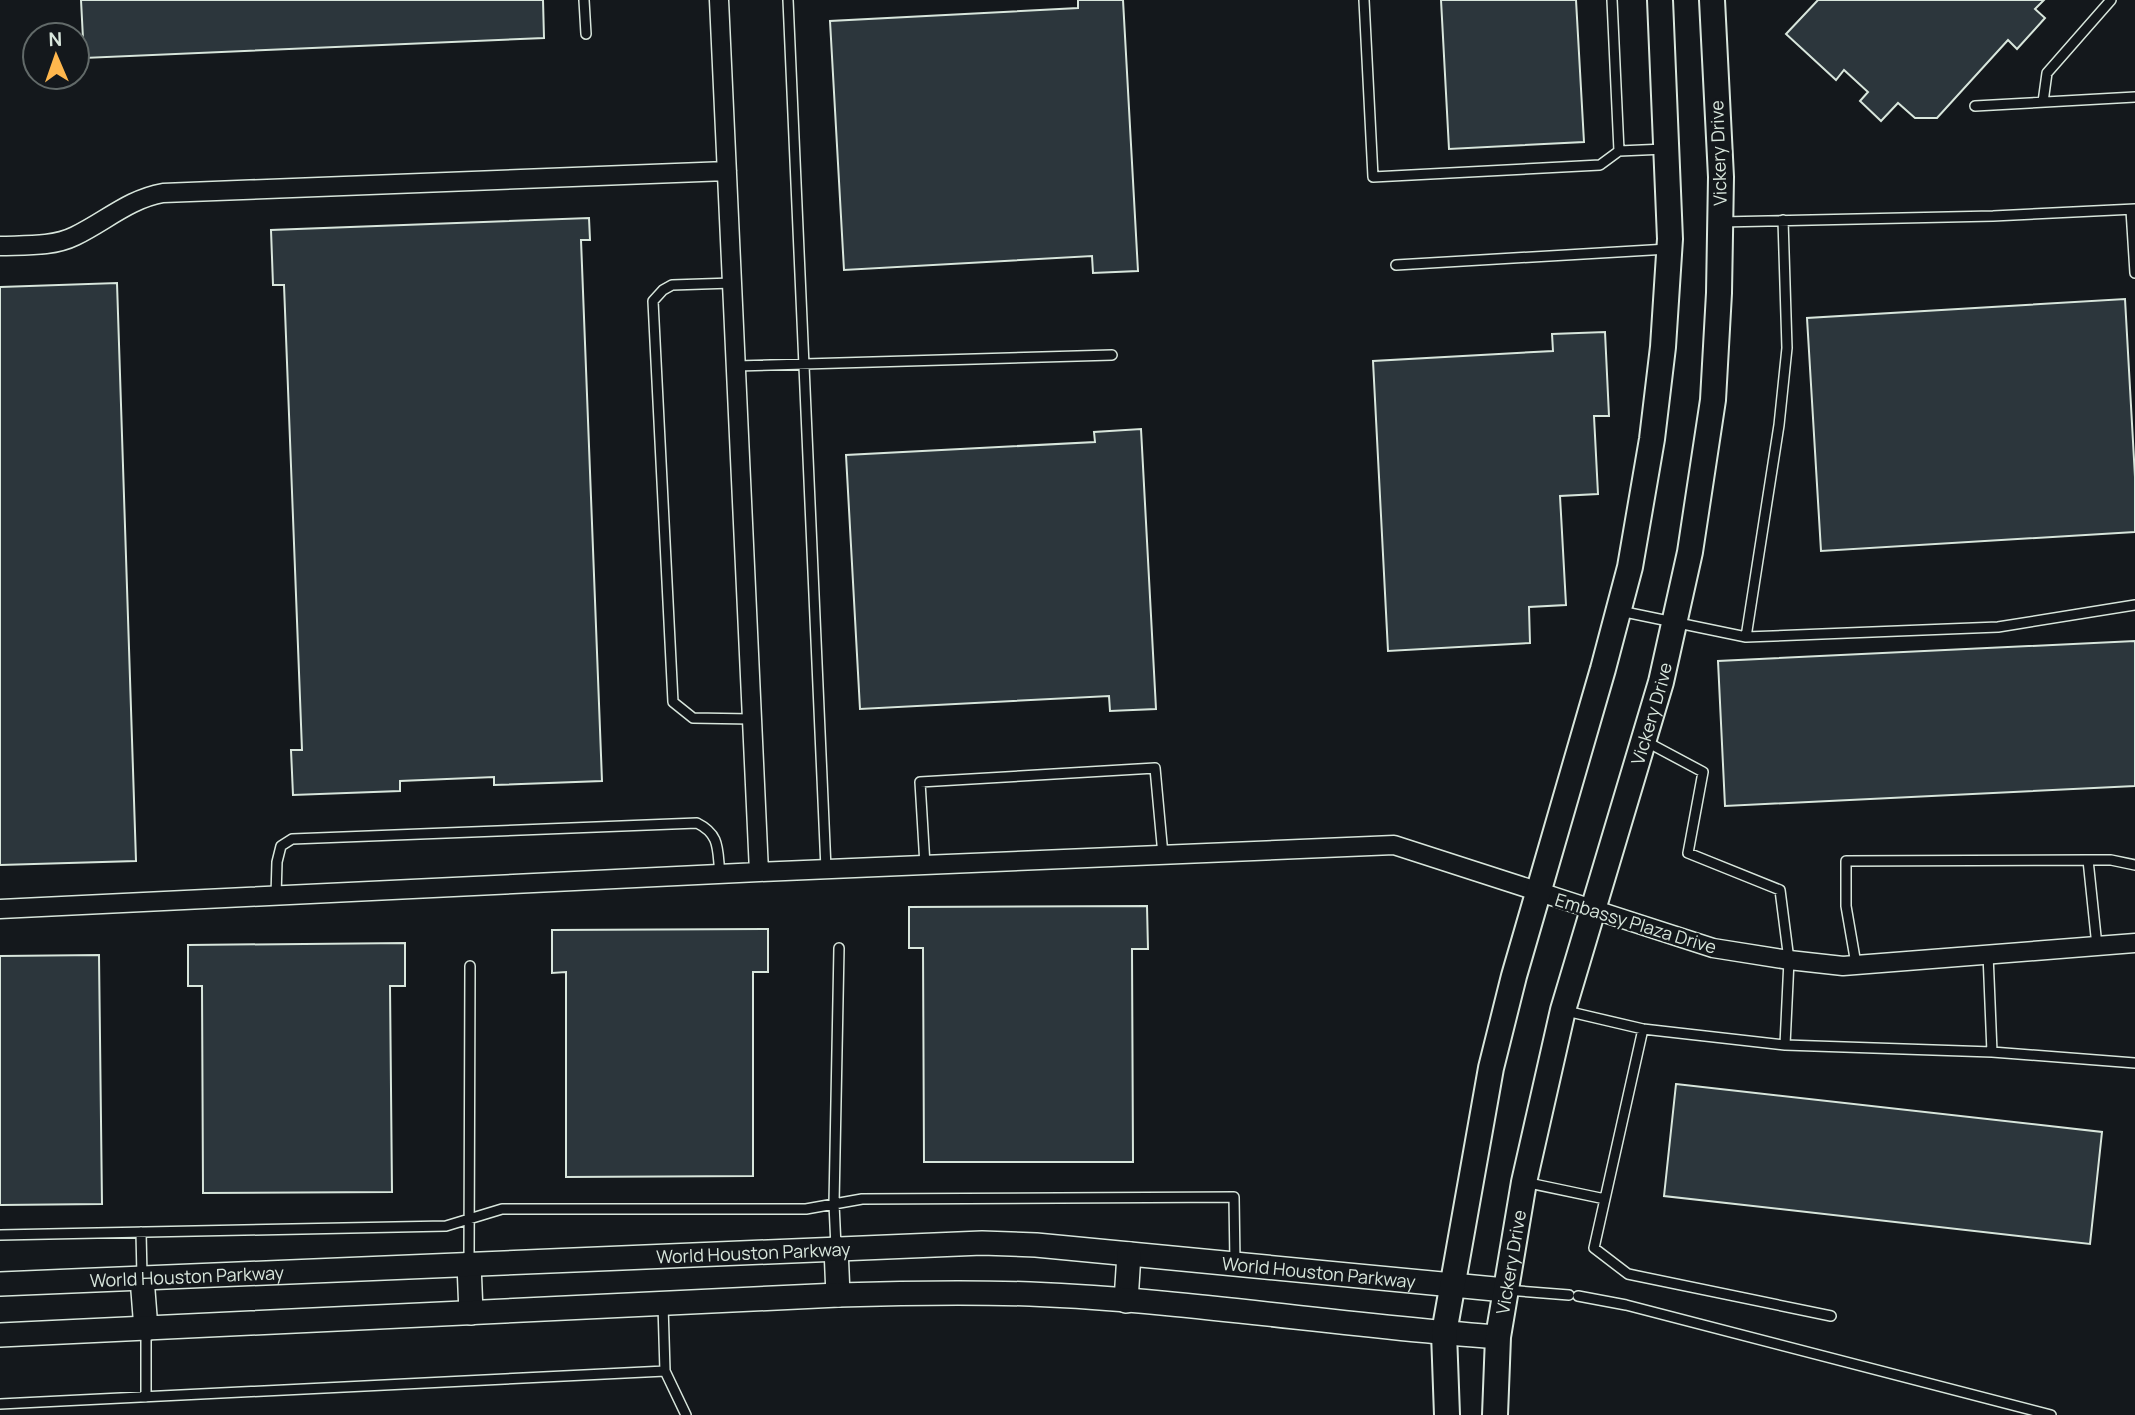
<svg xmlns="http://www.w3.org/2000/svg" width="2135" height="1415" font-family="Manrope,sans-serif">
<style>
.building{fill:#2c363c;stroke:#d8e6dc;stroke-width:2}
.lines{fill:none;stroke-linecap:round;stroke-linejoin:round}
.service-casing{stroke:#d8e6dc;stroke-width:12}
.minor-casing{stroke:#d8e6dc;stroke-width:21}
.tertiary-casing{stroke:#d8e6dc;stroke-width:26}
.secondary-casing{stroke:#d8e6dc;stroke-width:28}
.service{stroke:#14181c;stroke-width:9}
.minor{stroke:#14181c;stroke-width:18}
.tertiary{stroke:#14181c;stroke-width:23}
.secondary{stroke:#14181c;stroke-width:24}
.labels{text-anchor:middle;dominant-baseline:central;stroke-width:5;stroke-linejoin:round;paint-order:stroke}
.street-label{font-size:18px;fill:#d8e6dc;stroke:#14181c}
</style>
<rect width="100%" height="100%" fill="#14181c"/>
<!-- building -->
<path class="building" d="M81 0H543L544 38 84 58Z
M1078 0H1123L1138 271 1093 273 1092 256 844 270 830 21 1078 8Z
M1441 0H1576L1584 142 1449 149Z
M1818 0H2044L2035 9 2045 18 2017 49 2008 40 1937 118H1915L1898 103 1881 121 1860 101 1868 92 1844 70 1836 80 1786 34Z
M589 218 590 240H581L602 781 494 785V777L400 781V791L293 795 291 750H302L284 285H273L271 230Z
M117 283 136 861 0 865V287Z
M2125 299 2135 477V532L1821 551 1807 318Z
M1605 332 1609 416H1594L1598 494 1560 496 1566 605 1529 607 1530 643 1388 651 1373 361 1553 351 1552 334Z
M1141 429 1156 709 1110 711 1109 696 860 709 846 455 1095 442 1094 432Z
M2135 641V786L1725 806 1718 661Z
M1147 906 1148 949H1132L1133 1162H924L923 948H909V907Z
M768 929V972H753V1176L566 1177V972L552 973V930Z
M405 943V986H390L392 1192 203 1193 202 986H188V945Z
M99 955 102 1204 0 1205V956Z
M1676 1084 2102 1132 2090 1244 1664 1196Z"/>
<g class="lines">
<!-- service casing -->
<g class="service-casing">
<path id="service" d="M584 0 586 34
M788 0 826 869
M1364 0 1373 177 1600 165 1619 151
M1612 0 1619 151 1665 149
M2043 102 2047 73 2111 0
M1975 106 2135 97
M2131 210 2135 273
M1721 222 1993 216 2135 209
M1396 265 1668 249
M732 283 672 285 663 290 653 301 673 702 693 718 751 719
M736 366 1112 355
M1620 611 1746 637 1779 425 1787 348 1783 220
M1746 637 1998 627 2135 605
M1645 741 1703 772 1688 853 1780 890 1789 960 1785 1045
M2088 860H2111L2135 865
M925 865 920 782 1155 768 1163 855
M276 896 277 862 281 846 292 839 697 823C721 835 717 850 720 874
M1988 954 1992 1052
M1856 964 1846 906V861L2088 860 2097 946
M1566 1011 1643 1029 1785 1045 1992 1052 2135 1063
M1643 1029 1594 1248 1628 1274 1831 1316
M1524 1182 1605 1199
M141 1232 142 1276
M0 1235 446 1226 502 1209H806L862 1199 1234 1197 1235 1262
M836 1247 834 1204 839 948
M469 1262 470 966
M1506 1290 1569 1295
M1578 1296 1626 1305 2051 1415
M663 1305 665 1371 686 1415
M146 1330V1397
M0 1404 665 1371"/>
</g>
<!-- minor casing -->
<g class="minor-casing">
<path id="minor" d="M719 0 759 872
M0 246C25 245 53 247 75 236 106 221 129 199 163 193L727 171
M0 909 759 872 1394 845 1713 948 1789 960 1843 966 2135 943"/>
</g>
<!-- tertiary casing -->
<g class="tertiary-casing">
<g id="tertiary">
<path d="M836 1248 838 1295"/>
<path d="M469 1264 471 1313"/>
<path d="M142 1278 146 1329"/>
<path id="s1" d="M0 1284 982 1243 1036 1245 1505 1290"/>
<path d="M1126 1301 1129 1254"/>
<path d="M0 1335 838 1295C902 1293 966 1292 1030 1294 1186 1300 1342 1326 1498 1337"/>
</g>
</g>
<!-- secondary casing -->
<g class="secondary-casing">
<g id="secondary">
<path d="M1447 1415 1444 1333 1491 1068 1514 976 1603 669 1630 567 1652 439 1663 347 1670 239 1660 0"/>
<path id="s2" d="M1495 1415 1498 1337 1524 1182 1563 1010 1661 682 1690 552 1713 400 1719 293 1721 177 1712 0"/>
</g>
</g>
<!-- service -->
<use href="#service" class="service"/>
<!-- minor -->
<use href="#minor" class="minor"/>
<!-- tertiary -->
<use href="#tertiary" class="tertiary"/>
<!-- secondary -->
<use href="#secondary" class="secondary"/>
</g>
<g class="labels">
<!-- street labels -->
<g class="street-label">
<text transform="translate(1718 153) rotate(-92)">Vickery Drive</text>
<text stroke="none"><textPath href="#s2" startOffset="721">Vickery Drive</textPath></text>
<text transform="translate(1636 923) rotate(17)">Embassy Plaza Drive</text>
<text stroke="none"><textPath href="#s1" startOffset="754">World Houston Parkway</textPath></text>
<text stroke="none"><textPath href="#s2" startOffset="154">Vickery Drive</textPath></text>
<text stroke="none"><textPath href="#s1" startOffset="1321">World Houston Parkway</textPath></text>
<text stroke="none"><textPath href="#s1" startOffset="187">World Houston Parkway</textPath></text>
</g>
</g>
<!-- north arrow -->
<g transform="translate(56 56) rotate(358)"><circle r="33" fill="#14181c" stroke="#626a69" stroke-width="2"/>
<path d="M0-5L12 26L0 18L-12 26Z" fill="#ffb74d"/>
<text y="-10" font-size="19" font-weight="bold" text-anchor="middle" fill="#d8e6dc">N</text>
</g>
</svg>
